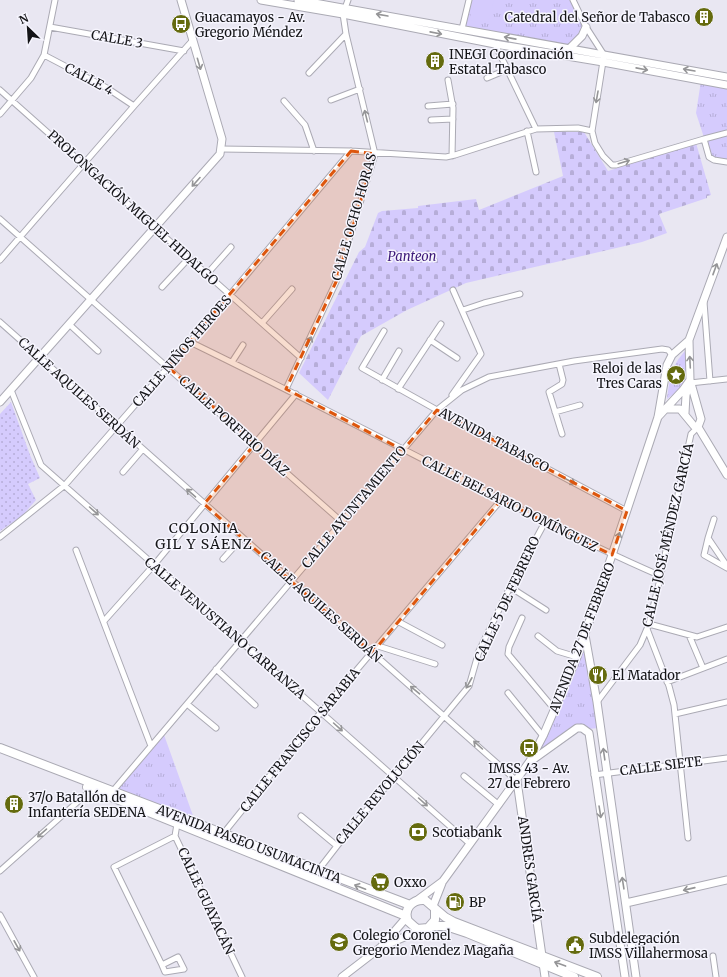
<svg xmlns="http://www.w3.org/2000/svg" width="727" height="977" font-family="Merriweather,serif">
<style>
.grass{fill:url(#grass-dots)}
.cemetery{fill:url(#cemetery-stones)}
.park{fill:url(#park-tufts)}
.pitch{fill:#d5cbfd}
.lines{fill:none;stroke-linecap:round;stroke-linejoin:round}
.street-casing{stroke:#abaab4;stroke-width:7}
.secondary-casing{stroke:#abaab4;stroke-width:9}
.primary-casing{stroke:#abaab4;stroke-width:10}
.street{stroke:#fff;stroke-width:5}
.secondary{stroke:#fff;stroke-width:7}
.primary{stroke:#fff;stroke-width:8}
.oneway{stroke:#959597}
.marked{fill:#dd560d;fill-opacity:0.2;stroke:#dd560d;stroke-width:3;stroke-dasharray:8 5;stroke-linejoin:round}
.labels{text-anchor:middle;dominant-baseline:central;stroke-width:3;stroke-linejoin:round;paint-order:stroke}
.poi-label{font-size:13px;fill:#141417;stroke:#f6f5fe;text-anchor:start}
.street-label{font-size:13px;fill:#141417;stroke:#f6f5fe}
.park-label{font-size:13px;font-style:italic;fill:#3d1a79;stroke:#f6f5fe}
.neighbourhood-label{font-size:14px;letter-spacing:1px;fill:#141417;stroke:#f6f5fe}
</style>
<defs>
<pattern id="grass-dots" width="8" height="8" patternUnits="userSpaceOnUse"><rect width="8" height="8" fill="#d5cbfd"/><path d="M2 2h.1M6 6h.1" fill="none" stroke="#b6add8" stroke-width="1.8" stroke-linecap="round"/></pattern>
<pattern id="cemetery-stones" width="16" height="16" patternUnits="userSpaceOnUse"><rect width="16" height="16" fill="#d5cbfd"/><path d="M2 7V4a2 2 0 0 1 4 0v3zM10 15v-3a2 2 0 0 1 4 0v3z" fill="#b6add8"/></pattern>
<pattern id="park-tufts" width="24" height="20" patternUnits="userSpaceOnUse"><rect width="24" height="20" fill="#d5cbfd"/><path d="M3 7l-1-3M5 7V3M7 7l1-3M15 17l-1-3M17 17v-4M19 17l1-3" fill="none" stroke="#b6add8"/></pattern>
</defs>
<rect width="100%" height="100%" fill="#e9e7f2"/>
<!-- grass -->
<path class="grass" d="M11 402 30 455 40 478 28 484 36 500 22 516 0 531V414Z"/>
<!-- cemetery -->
<path class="cemetery" d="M554 132H584L608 171 696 143 711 195 707 196V198L659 214 667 233 642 242 466 283 407 310 361 336 328 400 299 373 359 252 365 247 378 213 382 211 418 208V206L476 199 479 210 563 176Z"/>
<!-- park -->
<path class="park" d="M469 0H573L586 27 569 49 462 29Z
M701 81 727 85V162L711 159 696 113Z
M686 350C689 374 688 385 667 399 670 378 670 367 686 350Z
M585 634 600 728 586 729 582 728 530 761Z
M163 732 196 824 113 791Z"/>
<!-- pitch -->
<path class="pitch" d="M475 0H494L488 23 469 20Z"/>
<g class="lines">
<!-- street casing -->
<g class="street-casing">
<path id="street" d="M573 0 586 27 604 55 592 131 595 143 603 156 612 165H616L704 139 709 157 714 160 727 162
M50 27 184 51
M462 29 469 0
M495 44 536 129
M44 55 107 88 134 106
M309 73 346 34
M487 78 506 70
M448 80 453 108 452 156
M0 90 301 358
M331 100 360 89
M284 101 305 125 314 151
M428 106 453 104
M0 114 31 78 44 55 55 0
M431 120 453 119
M527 131 536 172
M704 139 727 133
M221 149 351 151 446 157 455 155 536 129 578 128 592 131
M0 219 342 522
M0 260 134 106 192 41
M207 274 231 247
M162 287 189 258
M704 302 710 381
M463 310 484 303 520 294
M0 322 517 781
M262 323 292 289
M70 325 98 351
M384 331 362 368 437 410 627 511
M430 340 457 358
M190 342C287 389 383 439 479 488 539 519 598 549 661 576
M232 362 243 345
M559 364 563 380 562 384 549 392 562 434
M382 380 399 351
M690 383 727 379
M286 389 336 282 375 154 346 34 343 14 348 0
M398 389 441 324
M11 390 41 465 470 844
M452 395 481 354 453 290
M555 412 580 405
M123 472 142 450
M714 519 708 538 727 566
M0 537 65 485 190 342 351 151
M708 538 704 555 727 568
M76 550 151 746
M223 559 242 538
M510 587 546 610
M522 618 509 647 508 654 555 710
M104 621 154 565 296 394
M399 622 442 645
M649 624 697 637 727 627
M647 629 669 686 674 705 688 838
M689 635 703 668
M538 636 557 651 577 657
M378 646 435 664
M216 669 255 705
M667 682 727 659
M508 693 543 736
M597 702 640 645 649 624 659 583 691 434 698 427
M187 704 216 728
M675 714 727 702
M594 775 727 758
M464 776 499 805
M112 792 437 410 462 390 489 377 574 361 662 349 668 350 672 355
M301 816 337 846
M177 824 175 836 242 977
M223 834 321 712 501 500
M0 871 92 789
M313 877 337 846 469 686 479 651 510 587 545 522
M0 915 34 977
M713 956 716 977
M162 965 178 957 184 969 165 972 162 965 114 867 175 836"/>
</g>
<!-- secondary casing -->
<g class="secondary-casing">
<path id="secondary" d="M261 0 343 14 495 44 603 62 727 85
M298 0 727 77
M569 49 582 36 586 27
M690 380 701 419 698 427
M0 402 220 154 222 139 181 0
M666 409H680L694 426 698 427
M685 413 686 395 688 388
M658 417 683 390 690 380 689 340 727 237
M698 427 727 475
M585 635 597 702 636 977
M531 761 577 728H582L589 733 625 977
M517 781 545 977
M416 901 443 881 530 761 543 736 577 657 612 555 658 417 667 365 672 355 689 340
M626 903 727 880
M433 906 442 883
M383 946 421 930
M342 977 381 947 406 918"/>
</g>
<!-- primary casing -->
<g class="primary-casing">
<path id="primary" d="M0 748 410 905
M87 787 406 916
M435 910V920L428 928 417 929 408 921C403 909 412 899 425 900L445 917 454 922 597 977
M428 928 435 926H446L467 933 574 977"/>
</g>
<!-- street -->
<use href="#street" class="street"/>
<!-- secondary -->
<use href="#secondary" class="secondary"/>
<!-- primary -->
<use href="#primary" class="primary"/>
</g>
<!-- one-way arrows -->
<defs><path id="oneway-shaft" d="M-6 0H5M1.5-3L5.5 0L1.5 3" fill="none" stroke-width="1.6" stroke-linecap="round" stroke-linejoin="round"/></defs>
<g class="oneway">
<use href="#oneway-shaft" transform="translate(382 15) rotate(-170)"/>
<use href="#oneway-shaft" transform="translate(436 33) rotate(11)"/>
<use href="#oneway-shaft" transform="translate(510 38) rotate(-169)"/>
<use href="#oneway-shaft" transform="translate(199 64) rotate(74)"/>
<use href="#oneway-shaft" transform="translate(642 69) rotate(11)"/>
<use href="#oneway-shaft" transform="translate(689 70) rotate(-170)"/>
<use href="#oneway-shaft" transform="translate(597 97) rotate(100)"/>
<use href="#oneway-shaft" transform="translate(366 116) rotate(-104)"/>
<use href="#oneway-shaft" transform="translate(624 162) rotate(-17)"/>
<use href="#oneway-shaft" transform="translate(196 182) rotate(132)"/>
<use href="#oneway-shaft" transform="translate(715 269) rotate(-70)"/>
<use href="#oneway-shaft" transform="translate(309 342) rotate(-64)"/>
<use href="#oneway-shaft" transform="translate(690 362) rotate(-93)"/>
<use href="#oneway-shaft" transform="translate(570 481) rotate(28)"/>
<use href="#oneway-shaft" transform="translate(191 493) rotate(-139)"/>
<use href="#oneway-shaft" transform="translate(94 511) rotate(42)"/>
<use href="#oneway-shaft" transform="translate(618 538) rotate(-72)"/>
<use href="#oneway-shaft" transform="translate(469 683) rotate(119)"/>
<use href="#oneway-shaft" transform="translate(415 690) rotate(-140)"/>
<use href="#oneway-shaft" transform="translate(338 727) rotate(42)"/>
<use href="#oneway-shaft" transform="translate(478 745) rotate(-138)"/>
<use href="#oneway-shaft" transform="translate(604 754) rotate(-98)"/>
<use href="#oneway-shaft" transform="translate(423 802) rotate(42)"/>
<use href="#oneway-shaft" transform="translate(600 812) rotate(81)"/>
<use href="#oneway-shaft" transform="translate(42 833) rotate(139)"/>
<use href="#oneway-shaft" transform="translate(623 883) rotate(-99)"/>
<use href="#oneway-shaft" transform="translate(360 887) rotate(-159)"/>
<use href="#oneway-shaft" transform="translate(689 889) rotate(167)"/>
<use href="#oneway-shaft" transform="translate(17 946) rotate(61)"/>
<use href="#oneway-shaft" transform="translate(560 964) rotate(-160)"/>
</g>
<!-- marked area -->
<path class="marked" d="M351 151 375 154 336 282 286 389 403 450 437 410 627 511 612 555 501 500 372 653 204 504 255 444 168 367Z"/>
<!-- icons -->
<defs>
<g id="building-disc" transform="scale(1)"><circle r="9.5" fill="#656b0e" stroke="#f6f5fe"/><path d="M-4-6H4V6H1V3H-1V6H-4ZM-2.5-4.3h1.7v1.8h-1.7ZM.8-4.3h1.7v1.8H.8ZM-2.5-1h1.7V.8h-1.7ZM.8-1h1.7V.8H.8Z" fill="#fff"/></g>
<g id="bus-disc" transform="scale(1)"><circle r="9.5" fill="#656b0e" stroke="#f6f5fe"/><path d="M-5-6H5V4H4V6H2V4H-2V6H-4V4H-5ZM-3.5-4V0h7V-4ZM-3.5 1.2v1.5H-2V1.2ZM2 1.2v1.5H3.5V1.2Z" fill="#fff"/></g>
<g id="sight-disc" transform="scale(1)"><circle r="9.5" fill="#656b0e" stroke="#f6f5fe"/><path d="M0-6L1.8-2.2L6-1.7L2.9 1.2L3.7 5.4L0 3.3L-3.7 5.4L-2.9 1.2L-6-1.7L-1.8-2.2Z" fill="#fff"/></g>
<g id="restaurant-disc" transform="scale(1)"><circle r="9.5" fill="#656b0e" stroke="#f6f5fe"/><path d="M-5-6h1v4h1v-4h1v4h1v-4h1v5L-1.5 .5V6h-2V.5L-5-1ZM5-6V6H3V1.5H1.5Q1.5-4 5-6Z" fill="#fff"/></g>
<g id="bank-disc" transform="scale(1)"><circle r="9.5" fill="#656b0e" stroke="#f6f5fe"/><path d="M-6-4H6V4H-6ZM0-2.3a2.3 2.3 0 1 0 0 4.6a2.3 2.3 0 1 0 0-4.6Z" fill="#fff"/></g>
<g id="supermarket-disc" transform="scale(1)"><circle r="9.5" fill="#656b0e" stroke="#f6f5fe"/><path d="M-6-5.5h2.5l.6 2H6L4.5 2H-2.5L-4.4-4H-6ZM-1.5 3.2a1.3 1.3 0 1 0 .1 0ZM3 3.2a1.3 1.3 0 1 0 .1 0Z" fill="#fff"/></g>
<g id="fuel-disc" transform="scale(1)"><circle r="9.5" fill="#656b0e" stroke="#f6f5fe"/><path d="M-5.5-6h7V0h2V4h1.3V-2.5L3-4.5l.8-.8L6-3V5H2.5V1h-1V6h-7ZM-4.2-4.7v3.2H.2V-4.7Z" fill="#fff"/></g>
<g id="school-disc" transform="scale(1)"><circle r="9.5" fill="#656b0e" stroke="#f6f5fe"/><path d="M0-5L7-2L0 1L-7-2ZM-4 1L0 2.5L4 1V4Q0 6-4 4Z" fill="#fff"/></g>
<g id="civic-disc" transform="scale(1)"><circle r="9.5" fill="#656b0e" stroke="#f6f5fe"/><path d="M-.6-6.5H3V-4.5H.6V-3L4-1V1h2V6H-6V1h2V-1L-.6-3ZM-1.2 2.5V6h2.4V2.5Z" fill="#fff"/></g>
</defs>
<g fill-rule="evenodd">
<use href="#building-disc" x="704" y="17"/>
<use href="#bus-disc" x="181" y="24"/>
<use href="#building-disc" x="435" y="61"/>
<use href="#sight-disc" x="676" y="375"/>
<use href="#restaurant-disc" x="598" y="675"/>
<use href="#bus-disc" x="529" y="748"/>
<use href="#building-disc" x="14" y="804"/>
<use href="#bank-disc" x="418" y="832"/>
<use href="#supermarket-disc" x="380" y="882"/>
<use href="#fuel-disc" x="455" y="902"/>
<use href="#school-disc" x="339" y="942"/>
<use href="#civic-disc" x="575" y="945"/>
</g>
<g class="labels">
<!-- poi labels -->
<g class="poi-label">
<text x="195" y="17">Guacamayos - Av.<tspan x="195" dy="15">Gregorio Méndez</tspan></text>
<text x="690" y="17" text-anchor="end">Catedral del Señor de Tabasco</text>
<text x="449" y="54">INEGI Coordinación<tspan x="449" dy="15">Estatal Tabasco</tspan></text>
<text x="662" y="368" text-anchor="end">Reloj de las<tspan x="662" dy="15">Tres Caras</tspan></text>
<text x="612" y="675">El Matador</text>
<text x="529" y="768" text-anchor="middle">IMSS 43 - Av.<tspan x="529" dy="15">27 de Febrero</tspan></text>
<text x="28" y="797">37/o Batallón de<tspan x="28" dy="15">Infantería SEDENA</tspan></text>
<text x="432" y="832">Scotiabank</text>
<text x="394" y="882">Oxxo</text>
<text x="469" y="902">BP</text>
<text x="353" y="935">Colegio Coronel<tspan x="353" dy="15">Gregorio Mendez Magaña</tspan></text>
<text x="589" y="938">Subdelegación<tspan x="589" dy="15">IMSS Villahermosa</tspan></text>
</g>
<!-- street labels -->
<g class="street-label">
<text transform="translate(117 39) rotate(10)">CALLE 3</text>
<text transform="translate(89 79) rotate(28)">CALLE 4</text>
<text transform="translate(133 208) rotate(42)">PROLONGACIÓN MIGUEL HIDALGO</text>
<text transform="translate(354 217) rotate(-74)">CALLE OCHO HORAS</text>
<text transform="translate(182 351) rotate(-49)">CALLE NIÑOS HEROES</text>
<text transform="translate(79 393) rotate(42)">CALLE AQUILES SERDÁN</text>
<text transform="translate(234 426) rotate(42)">CALLE PORFIRIO DÍAZ</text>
<text transform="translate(494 440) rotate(28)">AVENIDA TABASCO</text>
<text transform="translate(510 504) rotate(27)">CALLE BELSARIO DOMÍNGUEZ</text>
<text transform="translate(354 507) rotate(-50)">CALLE AYUNTAMIENTO</text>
<text transform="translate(668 535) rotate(-77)">CALLE JOSÉ MÉNDEZ GARCÍA</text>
<text transform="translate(507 599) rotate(-65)">CALLE 5 DE FEBRERO</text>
<text transform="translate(321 607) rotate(42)">CALLE AQUILES SERDÁN</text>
<text transform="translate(225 628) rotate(41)">CALLE VENUSTIANO CARRANZA</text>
<text transform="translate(582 638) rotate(-69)">AVENIDA 27 DE FEBRERO</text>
<text transform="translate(300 740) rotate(-51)">CALLE FRANCISCO SARABIA</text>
<text transform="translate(661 766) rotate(-7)">CALLE SIETE</text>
<text transform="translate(380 793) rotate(-50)">CALLE REVOLUCIÓN</text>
<text transform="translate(249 844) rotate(21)">AVENIDA PASEO USUMACINTA</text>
<text transform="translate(530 869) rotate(82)">ANDRES GARCÍA</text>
<text transform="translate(206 901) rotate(65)">CALLE GUAYACÁN</text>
</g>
<!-- park labels -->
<g class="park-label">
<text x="412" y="256">Panteon</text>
</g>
<!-- neighbourhood labels -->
<g class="neighbourhood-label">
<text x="204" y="528">COLONIA<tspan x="204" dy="16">GIL Y SÁENZ</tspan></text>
</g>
</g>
<!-- north arrow -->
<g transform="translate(28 28) rotate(335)" stroke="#f6f5fe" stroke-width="3" paint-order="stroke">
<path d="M0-3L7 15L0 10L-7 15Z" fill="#141417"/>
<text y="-6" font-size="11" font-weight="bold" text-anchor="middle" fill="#141417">N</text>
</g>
</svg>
